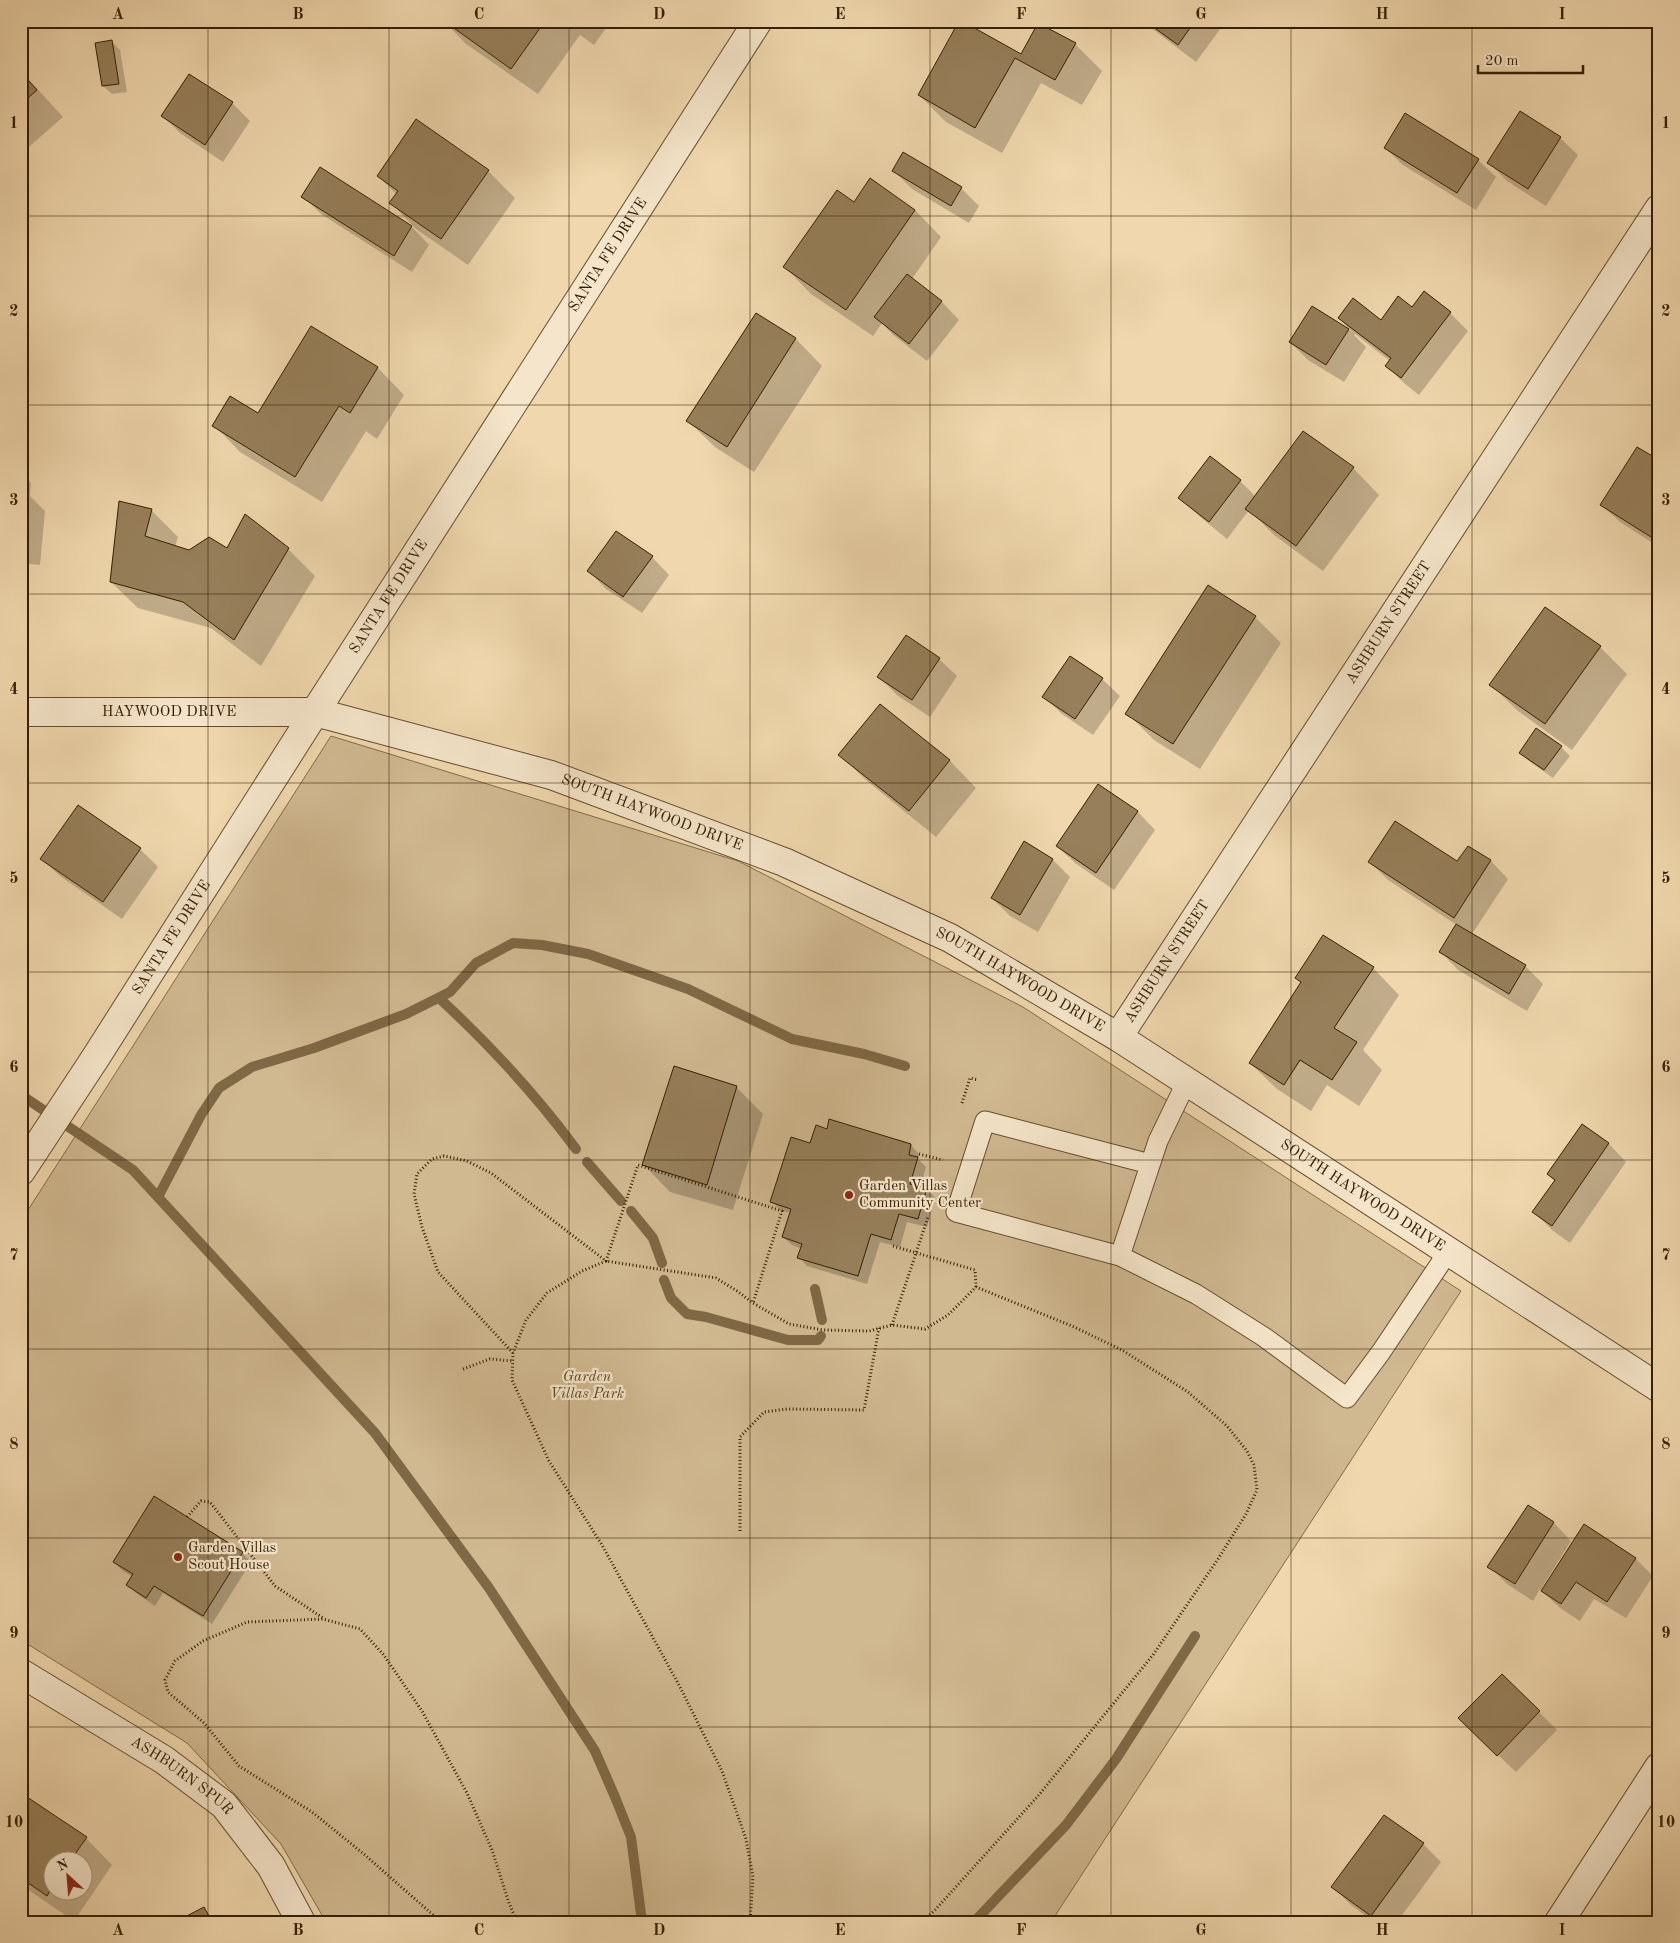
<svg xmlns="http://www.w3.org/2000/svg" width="1680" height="1943" font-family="'Old Standard TT',serif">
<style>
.green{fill:#d0b890;stroke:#826c48}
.shadow{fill:#0003;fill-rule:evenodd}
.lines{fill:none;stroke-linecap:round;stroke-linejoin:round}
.stream{stroke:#7f6845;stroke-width:10}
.building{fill:#967f5a;stroke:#351f01}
.lane-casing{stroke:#644d2c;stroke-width:21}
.street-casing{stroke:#644d2c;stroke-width:30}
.path{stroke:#351f01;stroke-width:3;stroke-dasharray:1 2.5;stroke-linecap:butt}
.lane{stroke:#f5e5ca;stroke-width:19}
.street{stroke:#f5e5ca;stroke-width:28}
.grid{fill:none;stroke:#351f01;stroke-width:1;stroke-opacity:0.55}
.poi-dot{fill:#8f2418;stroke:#f5e5ca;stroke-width:2}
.labels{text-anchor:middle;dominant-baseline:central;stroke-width:4.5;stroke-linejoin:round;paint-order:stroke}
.street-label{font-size:15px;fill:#351f01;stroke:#f5e5ca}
.poi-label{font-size:15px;fill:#351f01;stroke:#f5e5ca;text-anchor:start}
.park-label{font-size:15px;font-style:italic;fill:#5c4525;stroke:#f5e5ca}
.neatline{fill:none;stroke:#351f01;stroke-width:2}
.grid-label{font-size:16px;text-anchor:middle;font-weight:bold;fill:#351f01}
</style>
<rect width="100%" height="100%" fill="#f0d7ad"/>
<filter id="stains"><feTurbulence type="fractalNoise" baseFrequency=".004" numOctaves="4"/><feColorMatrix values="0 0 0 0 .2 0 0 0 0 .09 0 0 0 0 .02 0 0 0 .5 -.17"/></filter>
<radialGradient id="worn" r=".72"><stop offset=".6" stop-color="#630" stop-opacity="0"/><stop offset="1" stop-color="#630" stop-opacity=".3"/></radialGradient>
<!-- green -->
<path class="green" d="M331 736 738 861 1023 1007 1461 1291 1051 1922H326L281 1844 187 1743 21 1640V1221Z"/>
<!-- shadow -->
<path class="shadow" d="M444 21H611L594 45 580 35 538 94 466 44Z
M1142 21H1226L1196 62Z
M960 22 1021 56 1075 44 1102 71 1082 105 1041 83 1002 153 946 122 919 95Z
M111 41 120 50 127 92 112 94 103 86Z
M21 71 63 117 22 153 21 152Z
M190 75 232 103 250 121 223 162 180 133 162 115Z
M416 121 488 171 515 198 468 265 416 229 391 203 397 195 378 176Z
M1560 138 1578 155 1546 206 1507 181 1489 163Z
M1385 148 1478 160 1496 177 1476 210 1403 165Z
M321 168 413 228 429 245 412 272 321 214 303 196Z
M894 171 961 188 979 206 969 223 912 189Z
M854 204 915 210 941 237 912 279 942 302 959 320 927 361 893 335 882 323 873 336 811 294 785 267Z
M1424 293 1450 313 1468 331 1419 395 1404 383 1387 366 1390 361 1355 334 1354 335 1366 347 1344 382 1308 360 1290 342 1313 307 1352 332 1339 318 1381 321 1413 309Z
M756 314 796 339 822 366 754 472 715 447 688 421Z
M312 328 378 368 404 395 377 439 366 431 322 502 240 452 214 425 258 415Z
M1303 432 1353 468 1379 495 1323 571 1274 535 1249 510 1227 539 1198 515 1180 498 1210 458 1240 481 1256 497Z
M1659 462V547L1620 522 1602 505Z
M21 473 31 483 30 496 45 511 40 565 21 563Z
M151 510 178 537 175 547 189 552 288 549 315 576 261 666 211 628 138 608 111 582Z
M652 557 669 575 642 613 606 589 589 571Z
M1546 609 1600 647 1627 674 1572 750 1518 711 1491 685Z
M1255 617 1281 643 1200 769 1154 740 1127 713Z
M939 659 957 676 930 717 897 695 879 677Z
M1102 679 1120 696 1093 735 1062 714 1044 697Z
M880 705 950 761 976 788 936 837 867 781 840 755Z
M1561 747 1570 756 1553 778 1529 761 1520 753Z
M1098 786 1138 812 1155 830 1114 890 1075 863 1057 846Z
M78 806 140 849 158 867 122 919 60 876 42 859Z
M1024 843 1053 860 1070 877 1038 932 1010 916 992 898Z
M1469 847 1491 861 1508 879 1472 934 1525 966 1543 984 1527 1011 1458 970 1441 952 1457 925 1388 880 1370 862 1458 863Z
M1373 968 1399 995 1363 1050 1382 1070 1359 1106 1327 1085 1311 1111 1277 1089 1250 1063 1301 983 1296 978Z
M737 1088 763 1114 733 1210 670 1192 644 1165Z
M1582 1126 1609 1144 1626 1162 1570 1243 1552 1230 1534 1212 1555 1181 1548 1174Z
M828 1130 911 1145 919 1154 918 1159 926 1167 920 1188 927 1189 935 1198 927 1227 907 1222 900 1247 880 1242 867 1284 807 1266 799 1257 802 1249 792 1245 783 1237 791 1213 780 1210 772 1201 811 1144Z
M154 1498 242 1553 251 1562 212 1624 163 1593 155 1606 136 1593 128 1585 133 1577 123 1571 114 1562Z
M1528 1506 1554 1523 1571 1541 1541 1589 1543 1590 1585 1526 1636 1559 1653 1576 1626 1618 1594 1599 1580 1621 1560 1608 1540 1589 1533 1601 1507 1584 1489 1566Z
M1502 1675 1557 1730 1516 1772 1478 1736Z
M21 1794 86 1838 112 1865 74 1921 21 1885ZM52 1860H82V1890H52Z
M1423 1844 1441 1862 1397 1922H1374L1351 1905 1333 1887Z
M204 1909 217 1922H182Z"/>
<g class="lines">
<!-- stream -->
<path class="stream" d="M439 998C489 1044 535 1094 576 1149
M21 1095 133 1170 375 1433 489 1588 595 1751 615 1797 631 1837 642 1922
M587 1162 621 1201
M158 1197 201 1115 219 1088 252 1067 314 1048 406 1014 450 992 476 963 513 943 542 945 588 954 688 989 792 1039 864 1054 905 1066
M631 1211 653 1238 662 1263
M664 1280 671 1298 687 1314 706 1317 788 1340H818L821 1336
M815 1289 822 1320
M974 1922 1066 1825 1116 1759 1195 1636"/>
</g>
<!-- building -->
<path class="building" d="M444 21H545L511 69Z
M959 21H962L1021 54 1038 23 1076 43 1055 80 1015 58 975 128 918 95Z
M1145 21H1195L1178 45Z
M112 40 119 84 102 86 95 43Z
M21 72 37 90 21 104Z
M189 74 233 102 205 145 161 116Z
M1520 111 1561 137 1528 189 1487 163Z
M1405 113 1479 159 1457 193 1384 148Z
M416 119 489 170 441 239 389 203 398 191 377 176Z
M903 152 962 187 951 206 892 171Z
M320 167 412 226 394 256 301 197Z
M870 178 915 210 846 310 783 267 837 190 854 202Z
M907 274 942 301 909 344 874 317Z
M1424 291 1451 312 1401 378 1385 366 1391 358 1338 318 1353 298 1381 320 1398 296 1412 307Z
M1312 306 1349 329 1326 365 1289 342Z
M756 313 796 338 727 447 686 421Z
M311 326 378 367 350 413 339 406 295 477 212 426 230 396 258 413Z
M1303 431 1354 467 1296 546 1245 509Z
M1637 447 1659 460V542L1600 505Z
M1210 456 1241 480 1209 522 1178 498Z
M21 491 28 492 22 547H21Z
M119 501 152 509 145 536 189 550 209 537 227 548 245 514 289 548 234 640 183 602 110 582Z
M616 531 653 556 623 597 587 571Z
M1208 585 1256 616 1173 744 1125 714Z
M1545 607 1601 646 1545 724 1489 685Z
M906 635 940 658 912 700 877 677Z
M1070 656 1103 678 1075 719 1042 697Z
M880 704 950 760 909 811 838 755Z
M1536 728 1562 746 1544 770 1519 753Z
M1098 784 1138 811 1096 873 1056 846Z
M78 805 141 848 103 902 40 859Z
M1395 821 1457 861 1468 846 1491 860 1454 918 1368 862Z
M1024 841 1053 859 1020 915 991 898Z
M1456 924 1526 965 1509 994 1439 952Z
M1323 935 1374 967 1334 1028 1357 1042 1332 1080 1300 1060 1284 1085 1249 1063 1301 982 1295 978Z
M674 1066 737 1086 707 1185 642 1165Z
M829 1119 911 1144 909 1155 918 1157 910 1184 927 1188 918 1219 899 1214 891 1240 871 1234 858 1276 797 1258 802 1244 782 1237 791 1209 770 1202 791 1137 810 1143 816 1125 827 1129Z
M1582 1124 1609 1143 1552 1226 1532 1212 1555 1180 1547 1174Z
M154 1496 243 1552 203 1616 154 1586 146 1598 126 1585 133 1574 113 1562Z
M1528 1505 1554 1522 1515 1584 1487 1567Z
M1584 1524 1636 1558 1607 1602 1576 1582 1561 1604 1541 1591Z
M1502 1674 1540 1711 1497 1756 1458 1718Z
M21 1793 87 1837 71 1860H52V1887L47 1896 21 1878Z
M1384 1815 1424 1843 1371 1916 1331 1887Z
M204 1907 212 1922H180L179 1920Z"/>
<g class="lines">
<!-- lane casing -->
<g class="lane-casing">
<path id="lane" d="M1150 1164 985 1121 956 1212 1120 1256 1196 1294 1264 1337 1347 1398 1381 1352 1448 1252
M1120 1256 1158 1141 1187 1081"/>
</g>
<!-- street casing -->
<g class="street-casing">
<g id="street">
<path id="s1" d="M21 712H315L551 775 784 862 950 938 1118 1037 1659 1388"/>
<path id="s2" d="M1118 1037 1659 209"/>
<path id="s3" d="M21 1171 96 1057 315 712 758 21"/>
<path id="s4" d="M21 1673 164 1760 224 1805 271 1866 301 1922"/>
<path d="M1559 1922 1659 1767"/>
</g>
</g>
<!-- path -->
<path class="path" d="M962 1103 970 1078 978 1080
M919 1154 943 1160
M893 1246 975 1270 976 1287
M892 1325 928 1217
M513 1353 438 1272 422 1227 414 1194 417 1174 432 1159 444 1156 467 1161 491 1173 606 1261 638 1165 782 1211 753 1303
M463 1369 490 1359 513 1361
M187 1517 201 1501 210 1502 275 1586 323 1618
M740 1531V1437L764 1412 787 1409 864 1410 879 1328
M441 1922 365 1855 312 1812 239 1766 204 1723 168 1692 165 1680 175 1661 203 1641 247 1622 323 1619 360 1629 383 1654 422 1711 467 1793 492 1850 509 1903 517 1922
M750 1922 753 1877 746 1839 722 1771 679 1685 602 1545 549 1461 512 1380 513 1353 526 1320 547 1293 582 1271 606 1261 716 1278 737 1291 753 1303 789 1324 823 1330 869 1331 892 1325 925 1329 948 1315 976 1287 1072 1326 1122 1350 1188 1392 1227 1426 1247 1451 1254 1465 1257 1490 1246 1514 1218 1559 1153 1655 1038 1796 935 1910 922 1922"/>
<!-- lane -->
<use href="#lane" class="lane"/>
<!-- street -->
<use href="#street" class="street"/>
</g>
<!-- grid -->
<path class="grid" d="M208 21V1922M389 21V1922M569 21V1922M750 21V1922M930 21V1922M1111 21V1922M1291 21V1922M1472 21V1922M21 216H1659M21 405H1659M21 594H1659M21 783H1659M21 972H1659M21 1160H1659M21 1349H1659M21 1538H1659M21 1727H1659"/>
<!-- markers -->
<g class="poi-dot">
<circle cx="849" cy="1195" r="5"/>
<circle cx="178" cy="1557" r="5"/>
</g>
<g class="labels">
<!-- street labels -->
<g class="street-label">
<text stroke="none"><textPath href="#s3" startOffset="1088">SANTA FE DRIVE</textPath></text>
<text stroke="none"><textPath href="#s3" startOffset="682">SANTA FE DRIVE</textPath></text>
<text stroke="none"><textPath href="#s2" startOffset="495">ASHBURN STREET</textPath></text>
<text stroke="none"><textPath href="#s1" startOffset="148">HAYWOOD DRIVE</textPath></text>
<text stroke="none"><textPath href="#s1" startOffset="646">SOUTH HAYWOOD DRIVE</textPath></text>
<text stroke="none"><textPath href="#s3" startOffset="278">SANTA FE DRIVE</textPath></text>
<text stroke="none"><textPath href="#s2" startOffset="90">ASHBURN STREET</textPath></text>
<text stroke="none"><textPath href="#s1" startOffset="1051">SOUTH HAYWOOD DRIVE</textPath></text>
<text stroke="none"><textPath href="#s1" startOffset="1456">SOUTH HAYWOOD DRIVE</textPath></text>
<text stroke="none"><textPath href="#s4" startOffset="191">ASHBURN SPUR</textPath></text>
</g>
<!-- poi labels -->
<g class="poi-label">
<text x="859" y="1186">Garden Villas<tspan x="859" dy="17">Community Center</tspan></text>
<text x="188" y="1548">Garden Villas<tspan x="188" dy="17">Scout House</tspan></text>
</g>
<!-- park labels -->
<g class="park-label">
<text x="587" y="1377">Garden<tspan x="587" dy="17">Villas Park</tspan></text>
</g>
</g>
<!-- margin -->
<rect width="1680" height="1943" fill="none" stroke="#f0d7ad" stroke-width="55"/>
<!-- north arrow -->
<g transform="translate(68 1876) rotate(334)"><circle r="24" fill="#f5e5ca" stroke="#a8967a"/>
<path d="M0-4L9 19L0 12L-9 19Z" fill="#8f2418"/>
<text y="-8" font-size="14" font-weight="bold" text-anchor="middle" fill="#351f01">N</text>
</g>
<!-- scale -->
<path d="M1478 65v8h105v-8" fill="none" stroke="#351f01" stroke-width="2.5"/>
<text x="1485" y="65" font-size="15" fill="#351f01" stroke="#f5e5ca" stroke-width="4" paint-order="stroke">20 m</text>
<rect x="28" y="28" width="1624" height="1888" class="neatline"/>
<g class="grid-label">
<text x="118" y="19">A</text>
<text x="298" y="19">B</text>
<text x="479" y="19">C</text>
<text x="659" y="19">D</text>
<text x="840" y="19">E</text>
<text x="1021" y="19">F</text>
<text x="1201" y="19">G</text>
<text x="1382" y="19">H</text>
<text x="1562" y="19">I</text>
<text x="14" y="128">1</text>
<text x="1666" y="128">1</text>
<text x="14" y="316">2</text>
<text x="1666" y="316">2</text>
<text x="14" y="505">3</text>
<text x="1666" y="505">3</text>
<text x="14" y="694">4</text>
<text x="1666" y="694">4</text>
<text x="14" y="883">5</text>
<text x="1666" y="883">5</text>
<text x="14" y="1072">6</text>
<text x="1666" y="1072">6</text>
<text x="14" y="1260">7</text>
<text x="1666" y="1260">7</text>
<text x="14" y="1449">8</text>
<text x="1666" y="1449">8</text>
<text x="14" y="1638">9</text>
<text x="1666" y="1638">9</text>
<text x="14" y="1827">10</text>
<text x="1666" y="1827">10</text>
<text x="118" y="1935">A</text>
<text x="298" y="1935">B</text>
<text x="479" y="1935">C</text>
<text x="659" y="1935">D</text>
<text x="840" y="1935">E</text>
<text x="1021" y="1935">F</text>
<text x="1201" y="1935">G</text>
<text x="1382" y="1935">H</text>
<text x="1562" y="1935">I</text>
</g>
<rect width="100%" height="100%" filter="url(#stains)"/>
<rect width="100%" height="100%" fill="url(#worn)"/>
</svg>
